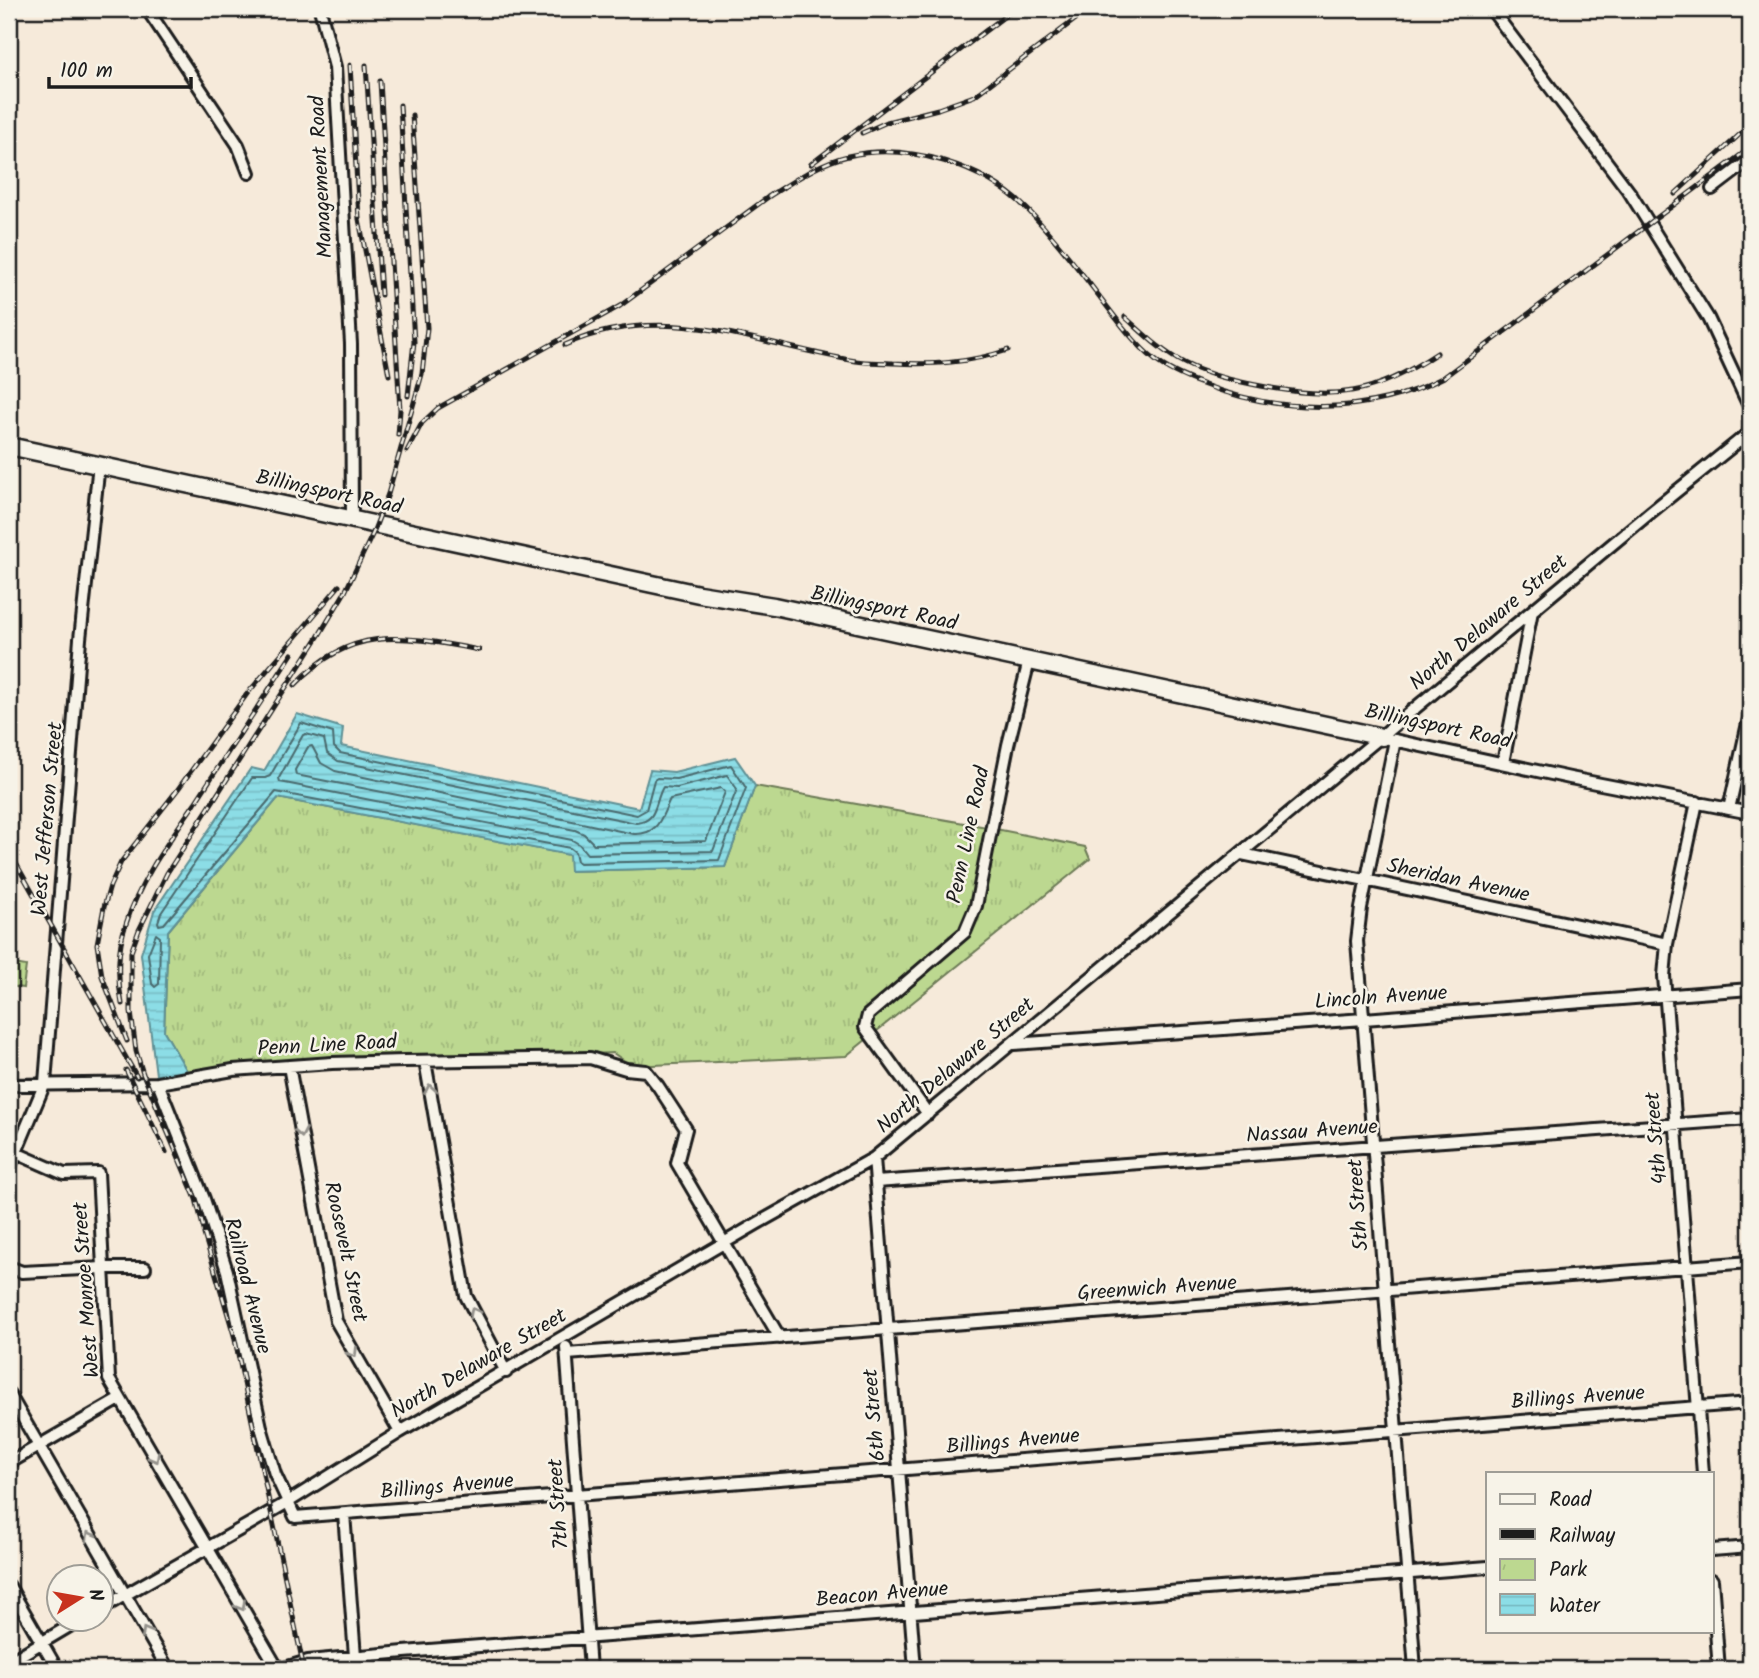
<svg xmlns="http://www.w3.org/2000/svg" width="1759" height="1678" font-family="Kalam,sans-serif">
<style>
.green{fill:#bcd890;stroke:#6c7a56;stroke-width:2}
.park{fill:url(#park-tufts);stroke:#6c7a56;stroke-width:2}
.water{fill:url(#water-rules);stroke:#5f9095;stroke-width:2}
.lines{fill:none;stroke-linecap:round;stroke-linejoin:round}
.shore{stroke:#49696d;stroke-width:2}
.street-casing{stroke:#1c1c1c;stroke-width:16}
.secondary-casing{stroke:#1c1c1c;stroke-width:21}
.street{stroke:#f7f3e8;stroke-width:10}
.secondary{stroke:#f7f3e8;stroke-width:16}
.rail-casing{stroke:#1c1c1c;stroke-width:5}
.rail{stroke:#f7f3e8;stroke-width:2.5;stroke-dasharray:8;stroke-linecap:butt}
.oneway{stroke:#94928c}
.labels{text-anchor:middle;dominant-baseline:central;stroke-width:5;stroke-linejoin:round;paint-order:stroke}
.street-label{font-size:21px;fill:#1c1c1c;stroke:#f7f3e8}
</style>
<defs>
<pattern id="park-tufts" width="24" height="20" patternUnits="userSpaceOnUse" patternTransform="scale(1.75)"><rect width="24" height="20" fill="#bcd890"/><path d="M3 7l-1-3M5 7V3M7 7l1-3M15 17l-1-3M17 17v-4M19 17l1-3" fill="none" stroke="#a1b97c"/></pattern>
<pattern id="water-rules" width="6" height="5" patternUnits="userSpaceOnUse" patternTransform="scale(1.75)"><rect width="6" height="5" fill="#8cdde6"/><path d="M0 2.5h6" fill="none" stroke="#78bdc5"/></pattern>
</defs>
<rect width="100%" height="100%" fill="#f6eada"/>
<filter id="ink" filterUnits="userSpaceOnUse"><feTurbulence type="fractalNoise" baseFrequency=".0143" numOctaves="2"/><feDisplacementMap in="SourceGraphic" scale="14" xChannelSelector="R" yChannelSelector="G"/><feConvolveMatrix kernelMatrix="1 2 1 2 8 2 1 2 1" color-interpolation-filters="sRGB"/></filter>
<g filter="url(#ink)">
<!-- green -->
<path class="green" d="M9 963 26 966 23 988 9 986Z"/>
<!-- park -->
<path class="park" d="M755 786 981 826 1085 847 1090 859 846 1056 632 1066 613 1053 187 1071 164 1031 168 931 278 798 570 855V871L725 867Z"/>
<!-- water -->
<path class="water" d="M297 714 343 728 341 746 639 808 650 770 674 772 735 757 755 786 725 867 570 871 569 855 278 798 168 931 164 1031 187 1071 156 1075 141 954 154 911 251 768 264 771Z"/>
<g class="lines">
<!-- shore -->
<path class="shore" d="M301 723 333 733 334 747 340 753 637 815 646 810 654 780 657 778 676 779 731 765 746 788 719 860 580 863 577 861 575 852 570 848 276 792 164 924 159 925 158 922 161 913 252 778H265L270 776Z
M306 734 324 739 327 753 338 761 636 823C658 822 654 802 663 787L677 788 727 775 737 789 713 851 587 854 579 844 572 840 280 782 279 778 303 735Z
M312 746 321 763 335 771 634 834C659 835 661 817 670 799L721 788 725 792 706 841 594 844 584 834 575 830 296 775 295 770 308 747Z
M156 934 160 937 159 984 155 987 152 984 148 954Z"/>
<!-- street casing -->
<g class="street-casing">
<path id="street" d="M147 9 238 145 249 173
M320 9 335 67 351 344 352 520
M1491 9 1630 193 1708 318 1750 408
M1712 189 1750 160
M1389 739 1570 778 1750 813
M1395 740 1361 908 1357 941 1415 1669
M1503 763 1532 611
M1697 802 1667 944 1664 976 1703 1473
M1729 809 1750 714
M1242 854 1667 944
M1014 1044 1364 1019 1750 989
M425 1061 466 1296 506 1372
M289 1066 336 1321 400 1432
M158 1083 204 1199 227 1271 261 1427 275 1474 295 1517 1750 1403
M9 1085 158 1083 233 1070 332 1063 405 1061 590 1058 626 1069 646 1071 658 1086 686 1129 677 1163 780 1338
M928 1114 865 1027 868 1015 965 932 976 906 1008 745 1029 661
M16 1153 64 1174 98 1173 109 1379 278 1669
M874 1158 915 1669
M9 1169 45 1083 80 639 99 464
M876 1182 1750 1119
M9 1267 22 1272 103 1268H145
M566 1347 590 1669
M567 1354 1750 1262
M9 1394 168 1669
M9 1463 120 1399
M344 1514 355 1656
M1712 1550 1750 1547
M1712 1580 1719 1669
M9 1586 57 1669
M102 1608 288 1502 400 1432 758 1223 874 1158 1651 512 1750 432
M9 1662 83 1618
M281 1669 308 1661 404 1652 1488 1567"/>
</g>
<!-- secondary casing -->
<g class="secondary-casing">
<path id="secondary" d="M9 446 699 594 774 606 1382 737"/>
</g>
<!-- street -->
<use href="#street" class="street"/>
<!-- secondary -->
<use href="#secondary" class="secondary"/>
<!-- rail casing -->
<g class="rail-casing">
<path id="rail" d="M350 65 359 219 389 375
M366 65 381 295
M380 81 400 410 398 435
M400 105 414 342 408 396
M862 133 887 122 938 109 974 96 1089 9
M811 164 1014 9
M1675 194 1750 125
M768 197C794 181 818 163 848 156 908 142 985 166 1028 210 1054 237 1077 267 1099 296 1116 318 1133 342 1155 360 1169 371 1186 378 1202 384 1278 414 1370 416 1444 377L1750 148
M1125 317C1143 333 1162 352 1184 363 1207 375 1235 381 1261 386 1335 400 1373 396 1437 353
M565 345C666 300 755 344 856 361 868 363 881 362 893 363 934 365 969 363 1008 350
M407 451 422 423 438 408 620 306 775 192
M295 685C354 623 404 636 479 650
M9 851 137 1077
M122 1004C117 979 117 949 126 924 140 880 169 841 195 803 227 753 260 704 292 654
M127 1041 102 976 97 944 104 907 110 886 121 862 178 789 247 694 339 586
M126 1070 166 1152
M204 1234 234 1335 304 1669
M207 1242 196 1199 143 1074 136 1051 131 1012V952L139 930 167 873 318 637 345 592 373 533 388 494 422 374 427 328 412 115"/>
</g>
<!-- rail -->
<use href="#rail" class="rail"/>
</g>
<!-- one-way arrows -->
<defs><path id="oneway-chevron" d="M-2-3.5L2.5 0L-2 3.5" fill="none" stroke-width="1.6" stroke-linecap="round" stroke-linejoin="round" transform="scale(1.75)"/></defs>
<g class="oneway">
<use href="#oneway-chevron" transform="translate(430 1089) rotate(-100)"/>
<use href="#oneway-chevron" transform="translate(301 1133) rotate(80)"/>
<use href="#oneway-chevron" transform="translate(474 1312) rotate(-117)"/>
<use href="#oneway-chevron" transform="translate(353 1353) rotate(59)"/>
<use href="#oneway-chevron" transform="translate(155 1458) rotate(60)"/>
<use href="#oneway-chevron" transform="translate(90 1536) rotate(-120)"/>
<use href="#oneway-chevron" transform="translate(241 1606) rotate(60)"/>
<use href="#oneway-chevron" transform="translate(146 1632) rotate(-120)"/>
</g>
</g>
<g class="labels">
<!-- street labels -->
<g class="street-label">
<text transform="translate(322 177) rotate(-93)">Management Road</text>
<text transform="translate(329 493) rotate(12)">Billingsport Road</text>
<text transform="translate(884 609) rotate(12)">Billingsport Road</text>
<text transform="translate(1489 623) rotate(-40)">North Delaware Street</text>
<text transform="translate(1438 727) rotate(12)">Billingsport Road</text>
<text transform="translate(48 819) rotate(-85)">West Jefferson Street</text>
<text transform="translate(969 835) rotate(-78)">Penn Line Road</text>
<text transform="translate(1458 881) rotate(12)">Sheridan Avenue</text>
<text transform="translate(1381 998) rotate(-4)">Lincoln Avenue</text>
<text transform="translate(327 1046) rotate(-3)">Penn Line Road</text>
<text transform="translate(956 1066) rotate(-40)">North Delaware Street</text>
<text transform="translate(1312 1132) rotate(-4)">Nassau Avenue</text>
<text transform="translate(1657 1138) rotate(-95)">4th Street</text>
<text transform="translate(1359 1205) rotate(-94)">5th Street</text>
<text transform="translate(345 1252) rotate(78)">Roosevelt Street</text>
<text transform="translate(247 1286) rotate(76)">Railroad Avenue</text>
<text transform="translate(1157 1289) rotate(-4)">Greenwich Avenue</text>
<text transform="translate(87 1290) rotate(-94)">West Monroe Street</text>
<text transform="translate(479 1364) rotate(-30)">North Delaware Street</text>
<text transform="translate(1578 1398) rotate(-4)">Billings Avenue</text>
<text transform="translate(875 1415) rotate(-95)">6th Street</text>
<text transform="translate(1013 1442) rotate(-5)">Billings Avenue</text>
<text transform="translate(447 1487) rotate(-5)">Billings Avenue</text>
<text transform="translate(559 1504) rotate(-94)">7th Street</text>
<text transform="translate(882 1595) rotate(-5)">Beacon Avenue</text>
</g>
</g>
<!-- margin -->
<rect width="1759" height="1678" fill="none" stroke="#f7f3e8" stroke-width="35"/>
<rect x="18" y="18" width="1724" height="1643" fill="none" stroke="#1c1c1c" stroke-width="2.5" filter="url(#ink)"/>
<!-- legend -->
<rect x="1486" y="1472" width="228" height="161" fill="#f7f3e8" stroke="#9f9d96" stroke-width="2"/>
<rect x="1500" y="1494" width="35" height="10" fill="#f7f3e8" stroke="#9f9d96" stroke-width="2"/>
<text x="1549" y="1506" font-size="21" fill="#1c1c1c">Road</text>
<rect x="1500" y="1529" width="35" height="10" fill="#1c1c1c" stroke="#9f9d96" stroke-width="2"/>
<text x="1549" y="1542" font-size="21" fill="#1c1c1c">Railway</text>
<rect x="1500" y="1559" width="35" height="21" fill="url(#park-tufts)" stroke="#9f9d96" stroke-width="2"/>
<text x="1549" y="1576" font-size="21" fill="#1c1c1c">Park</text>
<rect x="1500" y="1594" width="35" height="21" fill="url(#water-rules)" stroke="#9f9d96" stroke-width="2"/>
<text x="1549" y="1612" font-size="21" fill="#1c1c1c">Water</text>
<!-- north arrow -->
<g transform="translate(80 1598) rotate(79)"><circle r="33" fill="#f7f3e8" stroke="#9f9d96" stroke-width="2"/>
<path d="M0-5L12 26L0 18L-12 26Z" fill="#c8321e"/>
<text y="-10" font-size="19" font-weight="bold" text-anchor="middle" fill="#1c1c1c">N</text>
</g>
<!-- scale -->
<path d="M49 77v10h142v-10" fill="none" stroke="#1c1c1c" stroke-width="3.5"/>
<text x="60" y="77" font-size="21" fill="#1c1c1c" stroke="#f7f3e8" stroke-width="5" paint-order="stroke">100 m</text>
</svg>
